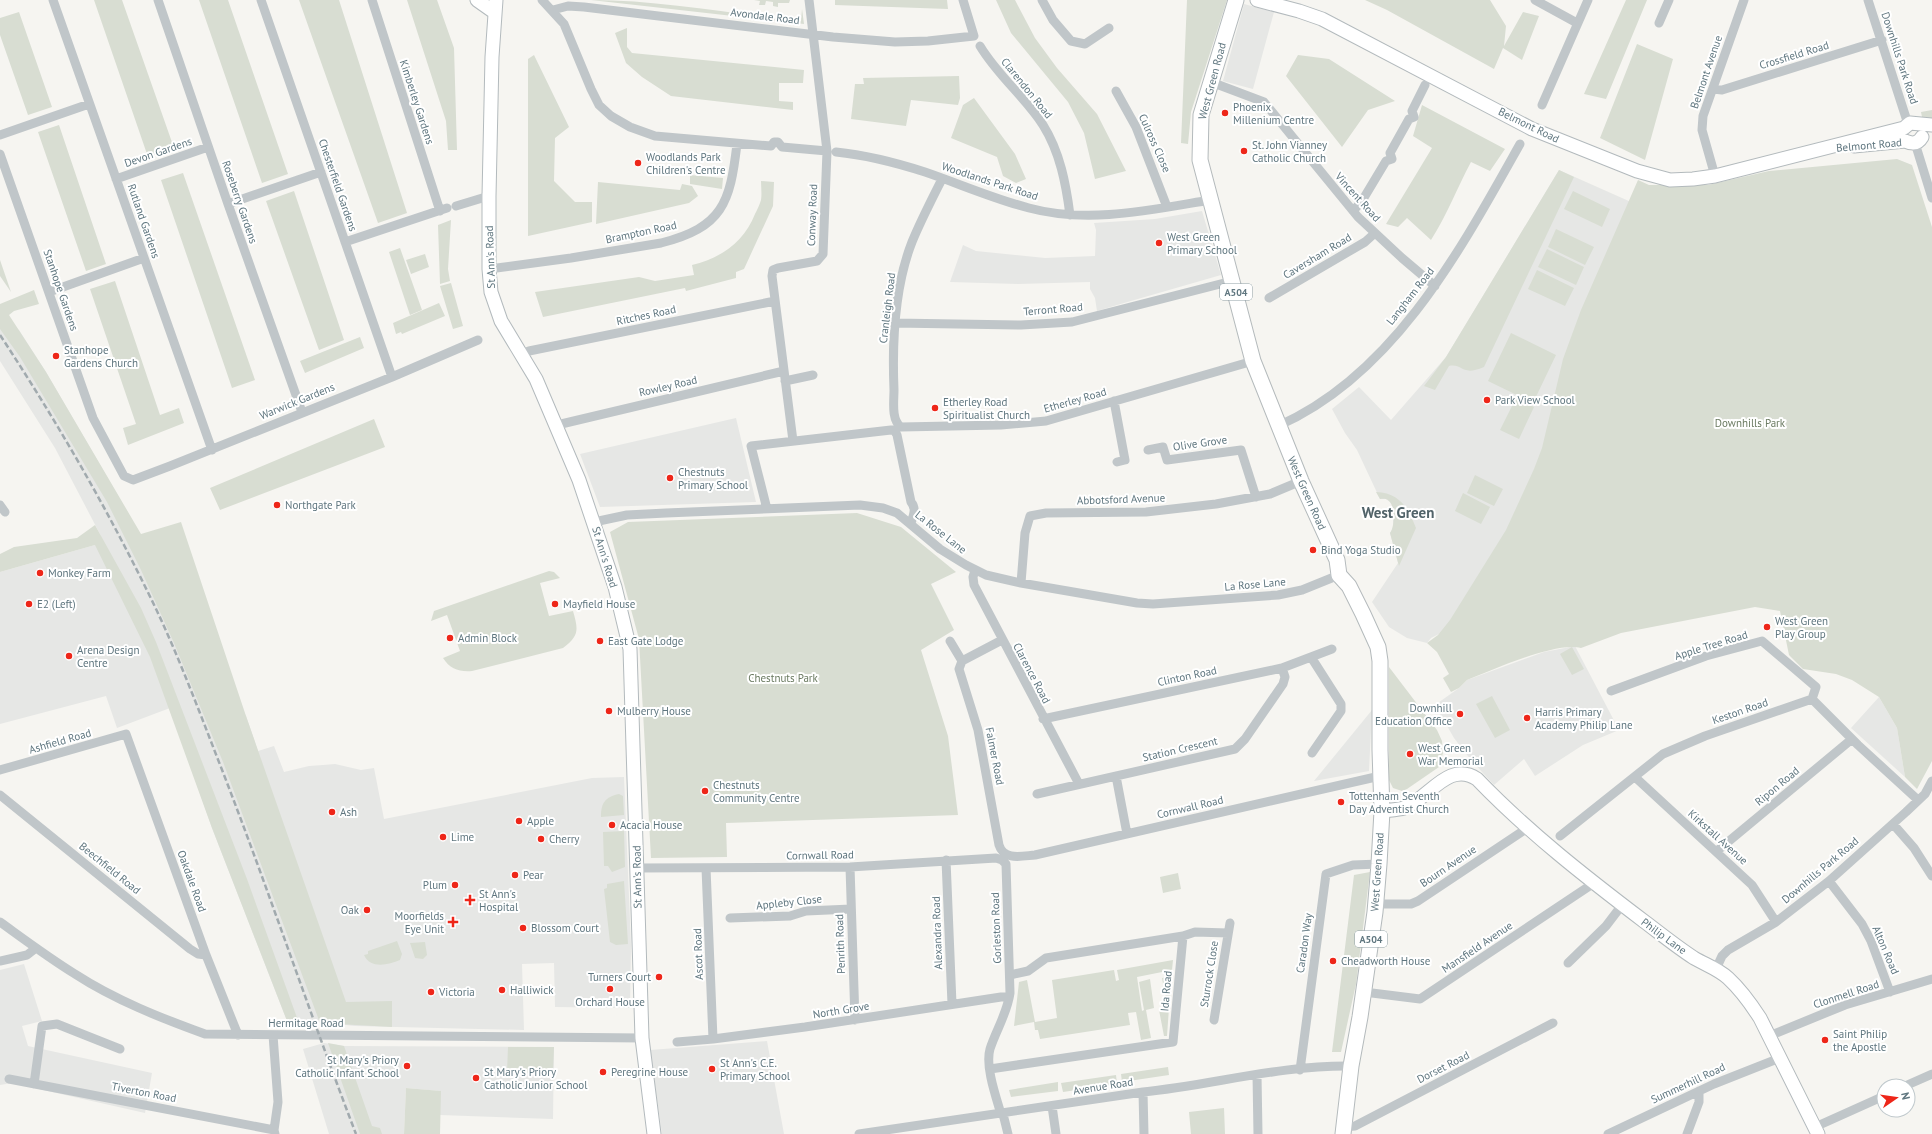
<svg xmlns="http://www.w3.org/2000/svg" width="1932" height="1134" font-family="'PT Sans',sans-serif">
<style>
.built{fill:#e6e7e5}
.green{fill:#d8ddd2}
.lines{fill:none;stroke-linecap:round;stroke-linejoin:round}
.secondary-casing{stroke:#b3babd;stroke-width:15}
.primary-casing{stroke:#b4babc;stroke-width:17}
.street{stroke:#c0c6c9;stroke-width:9}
.secondary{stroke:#fff;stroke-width:13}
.primary{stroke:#fff;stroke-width:15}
.rail{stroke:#a1aaae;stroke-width:2.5;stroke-dasharray:6 3;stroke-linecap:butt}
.poi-dot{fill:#ee2619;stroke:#fff;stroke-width:1.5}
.labels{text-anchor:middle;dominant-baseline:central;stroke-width:4;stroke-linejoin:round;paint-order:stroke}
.shield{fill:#fff;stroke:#8f9fa5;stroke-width:1}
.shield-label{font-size:10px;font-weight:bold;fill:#5f767f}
.street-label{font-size:11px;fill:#5f767f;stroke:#fff}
.poi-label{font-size:11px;fill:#5f767f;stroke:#fff;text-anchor:start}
.park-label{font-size:11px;fill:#6b7b62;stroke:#fff}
.district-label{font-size:15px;font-weight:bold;fill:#516369;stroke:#fff}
</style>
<rect width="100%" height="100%" fill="#f6f5f1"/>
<!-- built -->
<path class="built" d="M1244 4 1274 12 1253 89 1223 81Z
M1559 170 1631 202 1552 455 1449 629 1431 638 1427 643 1407 638 1389 627 1372 602 1398 563 1390 533 1393 528V506L1390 502 1386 499H1380L1357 450 1345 433 1332 409 1359 387 1391 420 1446 357Z
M1202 211 1221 275 1124 303 1097 311 1095 298 1090 289V282L1018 284 950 282 963 245 976 251 1045 258 1095 256 1096 230 1094 223 1155 219Z
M0 320 19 330 46 372 246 716 258 751 274 746 284 772 309 766 323 765 335 764 361 770 374 768 384 819 592 778 624 777 631 945 630 1008 555 1007 554 963 522 964 524 1030 355 1026 317 1022 300 1026H289L212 828 170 708 117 728 106 696 0 724V572L95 545 101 536 55 448 0 361Z
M736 418 756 502 600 507 580 454Z
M1575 646 1619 730 1583 745 1535 776 1524 759 1494 785 1471 760 1454 738 1435 705 1459 688 1467 680 1544 652Z
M1879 697 1897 728 1905 777 1851 728Z
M1372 710 1369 771 1314 781Z
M24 964 42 1021 22 1026 28 1046 152 1073 145 1113 12 1083 0 1085V970Z
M767 1041 784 1134H662L650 1050Z
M324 1043 344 1046 554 1047 553 1119 440 1115V1091L406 1088 404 1134H329L303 1049Z"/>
<!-- green -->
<path class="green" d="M94 0H122L174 148 148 157Z
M199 0H228L288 174 262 183Z
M299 0H339L407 213 378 223Z
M407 0H437L454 48 457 150H448L446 121Z
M591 0C661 0 731 14 801 21L802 9 804 24Z
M754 0H790L789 3H778V7L773 6V2L766 1 765 5H759L760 1Z
M835 0H947L948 9 835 5Z
M996 0H1015L1035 38 1057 68 1097 114 1126 171 1095 179 1084 133 1068 102 1011 33Z
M1187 0H1227L1191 112 1188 144 1181 143Z
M1365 0H1490L1506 26 1504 46 1523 12 1539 16 1522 60 1503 48 1494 69 1387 10Z
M1626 0H1647L1606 99 1584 94Z
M19 12 52 107 28 115 0 35V18Z
M627 28V47L632 53 804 70 803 83H779V101L793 102V110L671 96 642 77 626 63 615 33Z
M1637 44 1673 59 1645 160 1600 138Z
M534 55 569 127 555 138 554 181 575 202H592V222L528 236V59Z
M1298 55 1329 59 1395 101 1368 110 1342 147 1286 76Z
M959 76 960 98 958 105 911 100 906 126 851 119 855 84H864L863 78Z
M974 98 1015 154 1026 179 1016 183 1003 176 997 157 951 138 963 105Z
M1422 105 1505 149 1490 171 1471 162C1457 188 1447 215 1431 240L1407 218 1398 227 1386 224 1432 148 1413 136Z
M1932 110V121L1923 122 1921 112Z
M59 125 106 264 86 271 38 132Z
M1897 159 1912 165 1932 227V761L1917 789 1905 777 1897 728 1879 697 1852 680 1836 674 1803 669 1789 655 1780 611 1755 607 1621 633 1581 648C1556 641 1493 670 1467 680L1459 688 1451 692 1443 678 1449 674 1437 652 1427 643 1438 635 1450 620 1506 530 1534 469 1542 448 1563 359 1581 310 1638 180 1649 185H1708L1769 171Z
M1559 170 1574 177 1484 367C1461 377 1463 363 1449 366L1435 390 1424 386 1446 357Z
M183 173 255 380 232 388 161 180Z
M690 175 723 178 722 189 690 184Z
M761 181 774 182 773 206 744 269 736 272V278L686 291 685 288 543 317 535 292 639 277 655 281 694 275 692 265C721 258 744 242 755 214 757 210 760 204 761 200 762 194 761 187 761 181Z
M598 182 680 190 682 184 692 186 698 196 689 203 596 224Z
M294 191 344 340 319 350 266 201Z
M1573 191 1610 209 1602 227 1564 209Z
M451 220 448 269 450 281 440 284 438 225Z
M1556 229 1594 247 1585 265 1548 247Z
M400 248 422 310 410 315 389 252Z
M1547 249 1584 267 1576 285 1538 267Z
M425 254 429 267 411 274 406 260Z
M0 260 11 292 0 276Z
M1537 270 1574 288 1565 306 1528 289Z
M115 281 160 415 179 408 184 423 128 445 123 428 136 424 90 289Z
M451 283 463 326 453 329 440 286Z
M34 290 39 304 14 311 9 315 46 372 141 534 181 522 246 716 346 1002 392 1001V1027L320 1023 223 762 174 643 141 570 107 502 20 357 0 329V304Z
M439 303 445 316 402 334 401 332 396 334 393 323Z
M1511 333 1556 355 1533 403 1488 381Z
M360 337 364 348 305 373 300 361Z
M1516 398 1534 407 1519 439 1500 430Z
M374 419 385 447 220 510 210 488Z
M1475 475 1503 489 1494 506 1467 493Z
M1376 492C1400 493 1408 508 1416 528L1399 566 1390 533C1395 527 1395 506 1389 501 1386 498 1383 499 1380 499Z
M1463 493 1490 507 1481 524 1455 511Z
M857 513 901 527 956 572 931 584 954 630 921 650 948 736 958 815 726 823 727 857 651 858 639 639 610 532 628 522Z
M95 525 141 608 156 642 247 879 300 1026H289L212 828 150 657 95 545 0 572V554L14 547 77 538Z
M549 571 554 572 560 578 540 583 549 616 573 611C578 629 580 635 563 648L472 671C459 672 450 669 443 658L460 651 447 615 431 621 434 611Z
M1572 647 1584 669 1572 675 1560 654Z
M1389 667 1437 730 1442 741 1443 753 1439 767 1407 789 1402 791 1393 788 1389 780Z
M1492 696 1510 730 1495 738 1476 704Z
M619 794 623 796 624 815 601 817C601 803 605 797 619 794Z
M624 831 625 867 612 872 608 866H604L603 832Z
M1370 872 1356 984 1341 1052H1332L1354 875Z
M1178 873 1181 889 1163 893 1160 877Z
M624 881 628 944 616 945 610 942 604 889 607 888V884Z
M397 941 402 954 400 960C388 965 370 969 364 955L368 954V951Z
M425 942 427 955 423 959 415 958 410 943Z
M1173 960 1172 970 1137 977 1142 1011 1144 1010 1139 982 1150 979 1154 1008 1146 1010 1151 1038 1141 1040 1136 1012 1128 1013 1130 1025 1040 1039 1038 1030H1035L1034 1022 1014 1026 1019 982 1027 980 1035 1022 1057 1018 1052 980 1114 970 1116 981 1119 980 1117 970Z
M1172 976 1169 1006H1167L1162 978Z
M1169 1008 1167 1036H1164L1159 1010Z
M328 1043 344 1046 372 1126 380 1128 382 1134H360Z
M508 1047H554L553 1073 507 1072Z
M1168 1067 1169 1075 1122 1082 1121 1074Z
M1116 1075 1117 1084 1063 1092 1061 1083Z
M1058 1082V1091L1011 1097 1009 1090Z
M406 1088 441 1091 440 1134H404Z
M1224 1108 1225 1134H1191L1189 1112Z"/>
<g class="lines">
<!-- secondary casing -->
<g class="secondary-casing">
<path id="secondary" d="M477 0 494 12
M496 0 492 57 489 196V269L491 292 501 321 536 379 579 480 615 587 630 649 642 1038 654 1134
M1257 0 1299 11 1322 19 1532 129 1637 171 1670 180 1693 179 1715 176 1904 128 1910 123 1932 125
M1854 146 1905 141C1912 144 1918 144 1922 137
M1382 811C1389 810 1397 810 1404 808 1429 799 1448 760 1477 779 1528 832 1587 878 1645 922 1661 934 1677 947 1694 958 1706 965 1718 969 1728 978 1740 989 1751 1004 1760 1018L1818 1134"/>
</g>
<!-- primary casing -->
<g class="primary-casing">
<path id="primary" d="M1236 0 1201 115 1200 160 1253 361 1301 481 1337 560 1339 575 1349 586 1363 614 1378 647 1380 661V750L1382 811 1379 864 1375 912 1360 1017 1351 1066 1343 1134"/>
</g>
<!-- street -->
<path class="street" d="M53 0 212 450
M158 0 228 204 302 412
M261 0 392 377
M372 0 440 211
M542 0 564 24 591 89 599 105 611 116 630 127 655 136 771 146
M1042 0 1053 20 1071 41 1085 44 1109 28
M1535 0 1577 23
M1868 0 1908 124
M553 10 568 6 584 7 833 37 895 42 928 41 974 36 963 0
M1659 23 1669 0
M980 46C998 76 1025 97 1043 125 1060 152 1066 184 1070 215
M1211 82 1264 102 1358 217 1402 258 1435 286
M1713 89 1722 90 1882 40
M1116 91 1136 127 1167 207
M1542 105 1588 0
M0 135 89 104
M1915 143 1932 198
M771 146 774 142H778L782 147 827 151
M836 152C866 155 897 163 925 172 960 184 994 199 1029 208 1088 224 1150 210 1210 200
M0 154 93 418 124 476 133 480 170 466 392 377 478 340
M1715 176 1702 130 1703 116 1744 0
M116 179 208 147
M942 179C932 199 921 220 912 242 894 288 892 341 894 390 894 401 891 420 901 427L1001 425 1046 421 1253 361
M228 204 321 172
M456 206 489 196
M1353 211 1362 201 1386 161 1392 159 1390 153 1409 119 1414 117 1412 111 1425 85
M345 242 447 208
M489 269 571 258 661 243C723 227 730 203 737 144
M49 292 144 258
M1269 298 1365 242 1375 233
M895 323 1021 325 1072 322 1232 281
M521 354 529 351 775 301
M785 381 813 375
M1114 401 1125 460 1117 462
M557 425 784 371
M1278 426C1394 375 1461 249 1520 144
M793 441 772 276 773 270 778 268 817 261 823 254 827 151 809 0
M1148 450 1163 447 1167 460 1241 450 1256 497
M0 505 5 512
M767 509 751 446 891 430H894L897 435 911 502C917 509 913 516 911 523
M594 522 627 515 666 513 860 505 883 508 897 513 940 549 966 565 986 575 1021 583 1137 603 1153 604 1278 595 1302 590 1339 575
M975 570 973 577 974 585 1079 784
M1021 583 1025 533 1030 516 1046 513 1146 512 1216 504 1270 494 1301 481
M1002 640 962 661 959 669 978 730 999 845C1004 861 1022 856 1035 855L1380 776
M950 641 962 661
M1311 657 1341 704V711L1312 753
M1611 691 1706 656 1762 641 1816 687 1812 699
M1812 699 1858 745 1918 800
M1043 719 1282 668 1332 649
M0 770 126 734 206 955 238 1035
M1116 776 1127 834
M1636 778 1752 885 1776 922
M1037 794 1235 749 1245 739 1283 684 1285 677 1282 668
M0 795 190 949 198 954 206 955
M1893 824 1914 848 1932 876
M1560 836 1663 754 1705 736 1812 699
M1717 851 1852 739
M946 860 952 1004
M850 867 855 1020
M637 868 850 867 996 858 1002 860 1006 864 1010 993C1007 1014 996 1030 990 1049 985 1066 996 1097 1001 1114
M706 868 713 1039
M1829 881 1862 924 1871 941 1890 992
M1376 904H1411L1418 901 1523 831 1526 826
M730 918 790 916 806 911 851 909
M0 922C25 940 49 958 75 974 115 1000 161 1018 205 1034L642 1038
M1183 936 1195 932 1228 933
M0 961 27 955 36 948
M1568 963 1606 926 1622 905
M1716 969 1722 956 1728 950 1776 922 1829 881 1906 812 1925 794 1932 781
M1364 992 1420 999 1594 883
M1214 1020 1230 923
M273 1035 278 1102 274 1130 275 1134
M1769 1036 1845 1005 1932 979
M677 1042 713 1039 805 1027 1001 997H1009
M990 1069 1173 1042 1183 936 1046 958 1028 971 1010 975
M1300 1070 1326 874 1353 865 1379 864
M1257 1075 1258 1134
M9 1079 274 1130
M34 1084 42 1026 57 1024 120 1049
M1905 1086 1932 1074
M1143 1092 1144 1134
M1052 1106 1056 1134
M1003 1114 1008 1134
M1344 1127 1355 1126 1553 1023
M1815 1127 1884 1096
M859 1134 1143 1092C1212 1085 1281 1065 1351 1066
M1608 1134 1714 1084 1780 1058
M1687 1134 1699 1102V1091"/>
<!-- secondary -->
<use href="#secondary" class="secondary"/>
<!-- primary -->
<use href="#primary" class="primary"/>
<!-- rail -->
<path class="rail" d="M0 335C58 423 111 515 157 611 179 658 198 708 217 757 266 882 308 1009 356 1134"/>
</g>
<!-- markers -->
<g class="poi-dot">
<circle cx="1225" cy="113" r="4"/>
<circle cx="1244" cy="151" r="4"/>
<circle cx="638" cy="163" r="4"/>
<circle cx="1159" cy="243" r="4"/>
<circle cx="56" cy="356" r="4"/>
<circle cx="1487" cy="400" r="4"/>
<circle cx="935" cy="408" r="4"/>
<circle cx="670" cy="478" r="4"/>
<circle cx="277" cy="505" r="4"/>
<circle cx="1313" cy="550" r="4"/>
<circle cx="40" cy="573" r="4"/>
<circle cx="29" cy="604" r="4"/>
<circle cx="555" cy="604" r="4"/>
<circle cx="1767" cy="627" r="4"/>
<circle cx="450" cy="638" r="4"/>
<circle cx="600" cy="641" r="4"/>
<circle cx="69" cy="656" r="4"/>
<circle cx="609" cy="711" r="4"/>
<circle cx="1460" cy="714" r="4"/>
<circle cx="1527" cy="718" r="4"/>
<circle cx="1410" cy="754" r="4"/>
<circle cx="705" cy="791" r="4"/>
<circle cx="1341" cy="802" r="4"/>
<circle cx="332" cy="812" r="4"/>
<circle cx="519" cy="821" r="4"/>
<circle cx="612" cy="825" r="4"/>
<circle cx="443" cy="837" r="4"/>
<circle cx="541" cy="839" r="4"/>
<circle cx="515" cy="875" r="4"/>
<circle cx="455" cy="885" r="4"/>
<path d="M468 894h4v4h4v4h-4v4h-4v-4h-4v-4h4z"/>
<circle cx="367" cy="910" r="4"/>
<path d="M451 916h4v4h4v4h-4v4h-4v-4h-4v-4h4z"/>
<circle cx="523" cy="928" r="4"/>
<circle cx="1333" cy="961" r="4"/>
<circle cx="659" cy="977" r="4"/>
<circle cx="610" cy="989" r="4"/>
<circle cx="502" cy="990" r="4"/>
<circle cx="431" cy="992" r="4"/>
<circle cx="1825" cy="1040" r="4"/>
<circle cx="407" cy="1066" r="4"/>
<circle cx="712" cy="1069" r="4"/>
<circle cx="603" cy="1072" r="4"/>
<circle cx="476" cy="1078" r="4"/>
</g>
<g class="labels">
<!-- shield labels -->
<g class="shield">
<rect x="1220" y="284" width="32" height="16" rx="3"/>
<rect x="1355" y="931" width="32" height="16" rx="3"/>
</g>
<g class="shield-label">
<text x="1236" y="292">A504</text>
<text x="1371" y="939">A504</text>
</g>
<!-- street labels -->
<g class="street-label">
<text transform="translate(765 16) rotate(7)">Avondale Road</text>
<text transform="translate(1794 55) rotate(-17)">Crossfield Road</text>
<text transform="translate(1900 58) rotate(72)">Downhills Park Road</text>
<text transform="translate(1706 72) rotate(-71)">Belmont Avenue</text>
<text transform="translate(1212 81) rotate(-75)">West Green Road</text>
<text transform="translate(1027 88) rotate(51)">Clarendon Road</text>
<text transform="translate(417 102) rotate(72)">Kimberley Gardens</text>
<text transform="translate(1529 125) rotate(26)">Belmont Road</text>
<text transform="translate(1155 143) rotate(66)">Culross Close</text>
<text transform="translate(1869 145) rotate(-5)">Belmont Road</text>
<text transform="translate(158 152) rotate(-19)">Devon Gardens</text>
<text transform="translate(990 181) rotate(18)">Woodlands Park Road</text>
<text transform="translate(338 185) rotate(71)">Chesterfield Gardens</text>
<text transform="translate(1358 197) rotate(48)">Vincent Road</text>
<text transform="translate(240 202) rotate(71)">Roseberry Gardens</text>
<text transform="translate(812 215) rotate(-88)">Conway Road</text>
<text transform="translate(144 221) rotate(71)">Rutland Gardens</text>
<text transform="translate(641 232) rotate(-12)">Brampton Road</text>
<text transform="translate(1317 256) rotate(-31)">Caversham Road</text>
<text transform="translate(490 257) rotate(-92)">St Ann's Road</text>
<text transform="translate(61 290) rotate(71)">Stanhope Gardens</text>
<text transform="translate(1410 296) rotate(-52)">Langham Road</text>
<text transform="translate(887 308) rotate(-83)">Cranleigh Road</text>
<text transform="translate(1053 309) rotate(-5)">Terront Road</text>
<text transform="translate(646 315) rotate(-12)">Ritches Road</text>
<text transform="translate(668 386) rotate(-13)">Rowley Road</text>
<text transform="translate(1075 400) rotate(-16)">Etherley Road</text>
<text transform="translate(297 401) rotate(-22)">Warwick Gardens</text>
<text transform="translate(1200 443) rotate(-8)">Olive Grove</text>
<text transform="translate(1307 493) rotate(66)">West Green Road</text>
<text transform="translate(1121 499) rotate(-2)">Abbotsford Avenue</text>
<text transform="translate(941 532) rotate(38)">La Rose Lane</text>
<text transform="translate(605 557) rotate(73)">St Ann's Road</text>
<text transform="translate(1255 584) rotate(-5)">La Rose Lane</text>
<text transform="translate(1711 645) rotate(-17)">Apple Tree Road</text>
<text transform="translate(1032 673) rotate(62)">Clarence Road</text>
<text transform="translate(1187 676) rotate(-12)">Clinton Road</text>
<text transform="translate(1740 711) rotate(-19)">Keston Road</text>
<text transform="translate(60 741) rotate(-16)">Ashfield Road</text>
<text transform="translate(1180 749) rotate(-13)">Station Crescent</text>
<text transform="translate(995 756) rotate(79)">Falmer Road</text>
<text transform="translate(1777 786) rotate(-40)">Ripon Road</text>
<text transform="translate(1190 807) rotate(-13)">Cornwall Road</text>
<text transform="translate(1718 837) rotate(42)">Kirkstall Avenue</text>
<text transform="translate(820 855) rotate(-1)">Cornwall Road</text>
<text transform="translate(1448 866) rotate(-34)">Bourn Avenue</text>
<text transform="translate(110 868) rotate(39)">Beechfield Road</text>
<text transform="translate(1820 870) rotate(-40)">Downhills Park Road</text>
<text transform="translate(1377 872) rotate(-86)">West Green Road</text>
<text transform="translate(637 877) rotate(-91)">St Ann's Road</text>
<text transform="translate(192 881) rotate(70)">Oakdale Road</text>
<text transform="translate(789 902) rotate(-6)">Appleby Close</text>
<text transform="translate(996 928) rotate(-92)">Gorleston Road</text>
<text transform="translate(937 933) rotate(-92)">Alexandra Road</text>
<text transform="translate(1664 936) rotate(36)">Philip Lane</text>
<text transform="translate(1304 943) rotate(-82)">Caradon Way</text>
<text transform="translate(840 944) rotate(-92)">Penrith Road</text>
<text transform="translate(1477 947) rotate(-34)">Mansfield Avenue</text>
<text transform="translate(1886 950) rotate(67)">Alton Road</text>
<text transform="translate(698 954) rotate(-92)">Ascot Road</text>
<text transform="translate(1209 974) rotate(-81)">Sturrock Close</text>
<text transform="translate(1166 991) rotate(-85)">Ida Road</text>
<text transform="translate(1846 994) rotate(-18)">Clonmell Road</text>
<text transform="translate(841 1010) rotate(-9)">North Grove</text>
<text x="306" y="1023">Hermitage Road</text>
<text transform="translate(1443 1067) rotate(-27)">Dorset Road</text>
<text transform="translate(1688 1083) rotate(-25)">Summerhill Road</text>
<text transform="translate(1103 1086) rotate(-9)">Avenue Road</text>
<text transform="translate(144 1092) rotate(11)">Tiverton Road</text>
</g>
<!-- poi labels -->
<g class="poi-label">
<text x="1233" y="107">Phoenix<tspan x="1233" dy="13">Millenium Centre</tspan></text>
<text x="1252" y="145">St. John Vianney<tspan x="1252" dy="13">Catholic Church</tspan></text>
<text x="646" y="157">Woodlands Park<tspan x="646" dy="13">Children's Centre</tspan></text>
<text x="1167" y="237">West Green<tspan x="1167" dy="13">Primary School</tspan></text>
<text x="64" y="350">Stanhope<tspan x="64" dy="13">Gardens Church</tspan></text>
<text x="1495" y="400">Park View School</text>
<text x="943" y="402">Etherley Road<tspan x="943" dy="13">Spiritualist Church</tspan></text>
<text x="678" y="472">Chestnuts<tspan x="678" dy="13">Primary School</tspan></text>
<text x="285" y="505">Northgate Park</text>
<text x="1321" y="550">Bind Yoga Studio</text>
<text x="48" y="573">Monkey Farm</text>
<text x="37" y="604">E2 (Left)</text>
<text x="563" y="604">Mayfield House</text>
<text x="1775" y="621">West Green<tspan x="1775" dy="13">Play Group</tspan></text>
<text x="458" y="638">Admin Block</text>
<text x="608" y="641">East Gate Lodge</text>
<text x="77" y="650">Arena Design<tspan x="77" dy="13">Centre</tspan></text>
<text x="1452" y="708" text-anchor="end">Downhill<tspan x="1452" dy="13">Education Office</tspan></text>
<text x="617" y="711">Mulberry House</text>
<text x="1535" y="712">Harris Primary<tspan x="1535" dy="13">Academy Philip Lane</tspan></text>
<text x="1418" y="748">West Green<tspan x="1418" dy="13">War Memorial</tspan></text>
<text x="713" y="785">Chestnuts<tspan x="713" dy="13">Community Centre</tspan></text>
<text x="1349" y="796">Tottenham Seventh<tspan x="1349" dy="13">Day Adventist Church</tspan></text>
<text x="340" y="812">Ash</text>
<text x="527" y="821">Apple</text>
<text x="620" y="825">Acacia House</text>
<text x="451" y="837">Lime</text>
<text x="549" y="839">Cherry</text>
<text x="523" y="875">Pear</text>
<text x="447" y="885" text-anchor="end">Plum</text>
<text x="479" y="894">St Ann's<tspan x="479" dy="13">Hospital</tspan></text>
<text x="359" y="910" text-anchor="end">Oak</text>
<text x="444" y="916" text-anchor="end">Moorfields<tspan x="444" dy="13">Eye Unit</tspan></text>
<text x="531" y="928">Blossom Court</text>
<text x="1341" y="961">Cheadworth House</text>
<text x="651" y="977" text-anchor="end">Turners Court</text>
<text x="510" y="990">Halliwick</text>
<text x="439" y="992">Victoria</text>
<text x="610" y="1002" text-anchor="middle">Orchard House</text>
<text x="1833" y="1034">Saint Philip<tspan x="1833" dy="13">the Apostle</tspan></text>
<text x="399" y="1060" text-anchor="end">St Mary's Priory<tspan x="399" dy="13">Catholic Infant School</tspan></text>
<text x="720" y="1063">St Ann's C.E.<tspan x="720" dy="13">Primary School</tspan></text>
<text x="484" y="1072">St Mary's Priory<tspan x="484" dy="13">Catholic Junior School</tspan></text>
<text x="611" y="1072">Peregrine House</text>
</g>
<!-- park labels -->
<g class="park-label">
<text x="1750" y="423">Downhills Park</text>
<text x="783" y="678">Chestnuts Park</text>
</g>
<!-- district labels -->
<g class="district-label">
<text x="1398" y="512">West Green</text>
</g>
</g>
<!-- north arrow -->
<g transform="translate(1896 1098) rotate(77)"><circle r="19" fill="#ffffff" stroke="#bfc8cc"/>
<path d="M0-3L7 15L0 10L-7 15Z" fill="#ee2619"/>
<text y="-6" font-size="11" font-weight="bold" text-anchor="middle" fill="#5f767f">N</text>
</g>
</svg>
